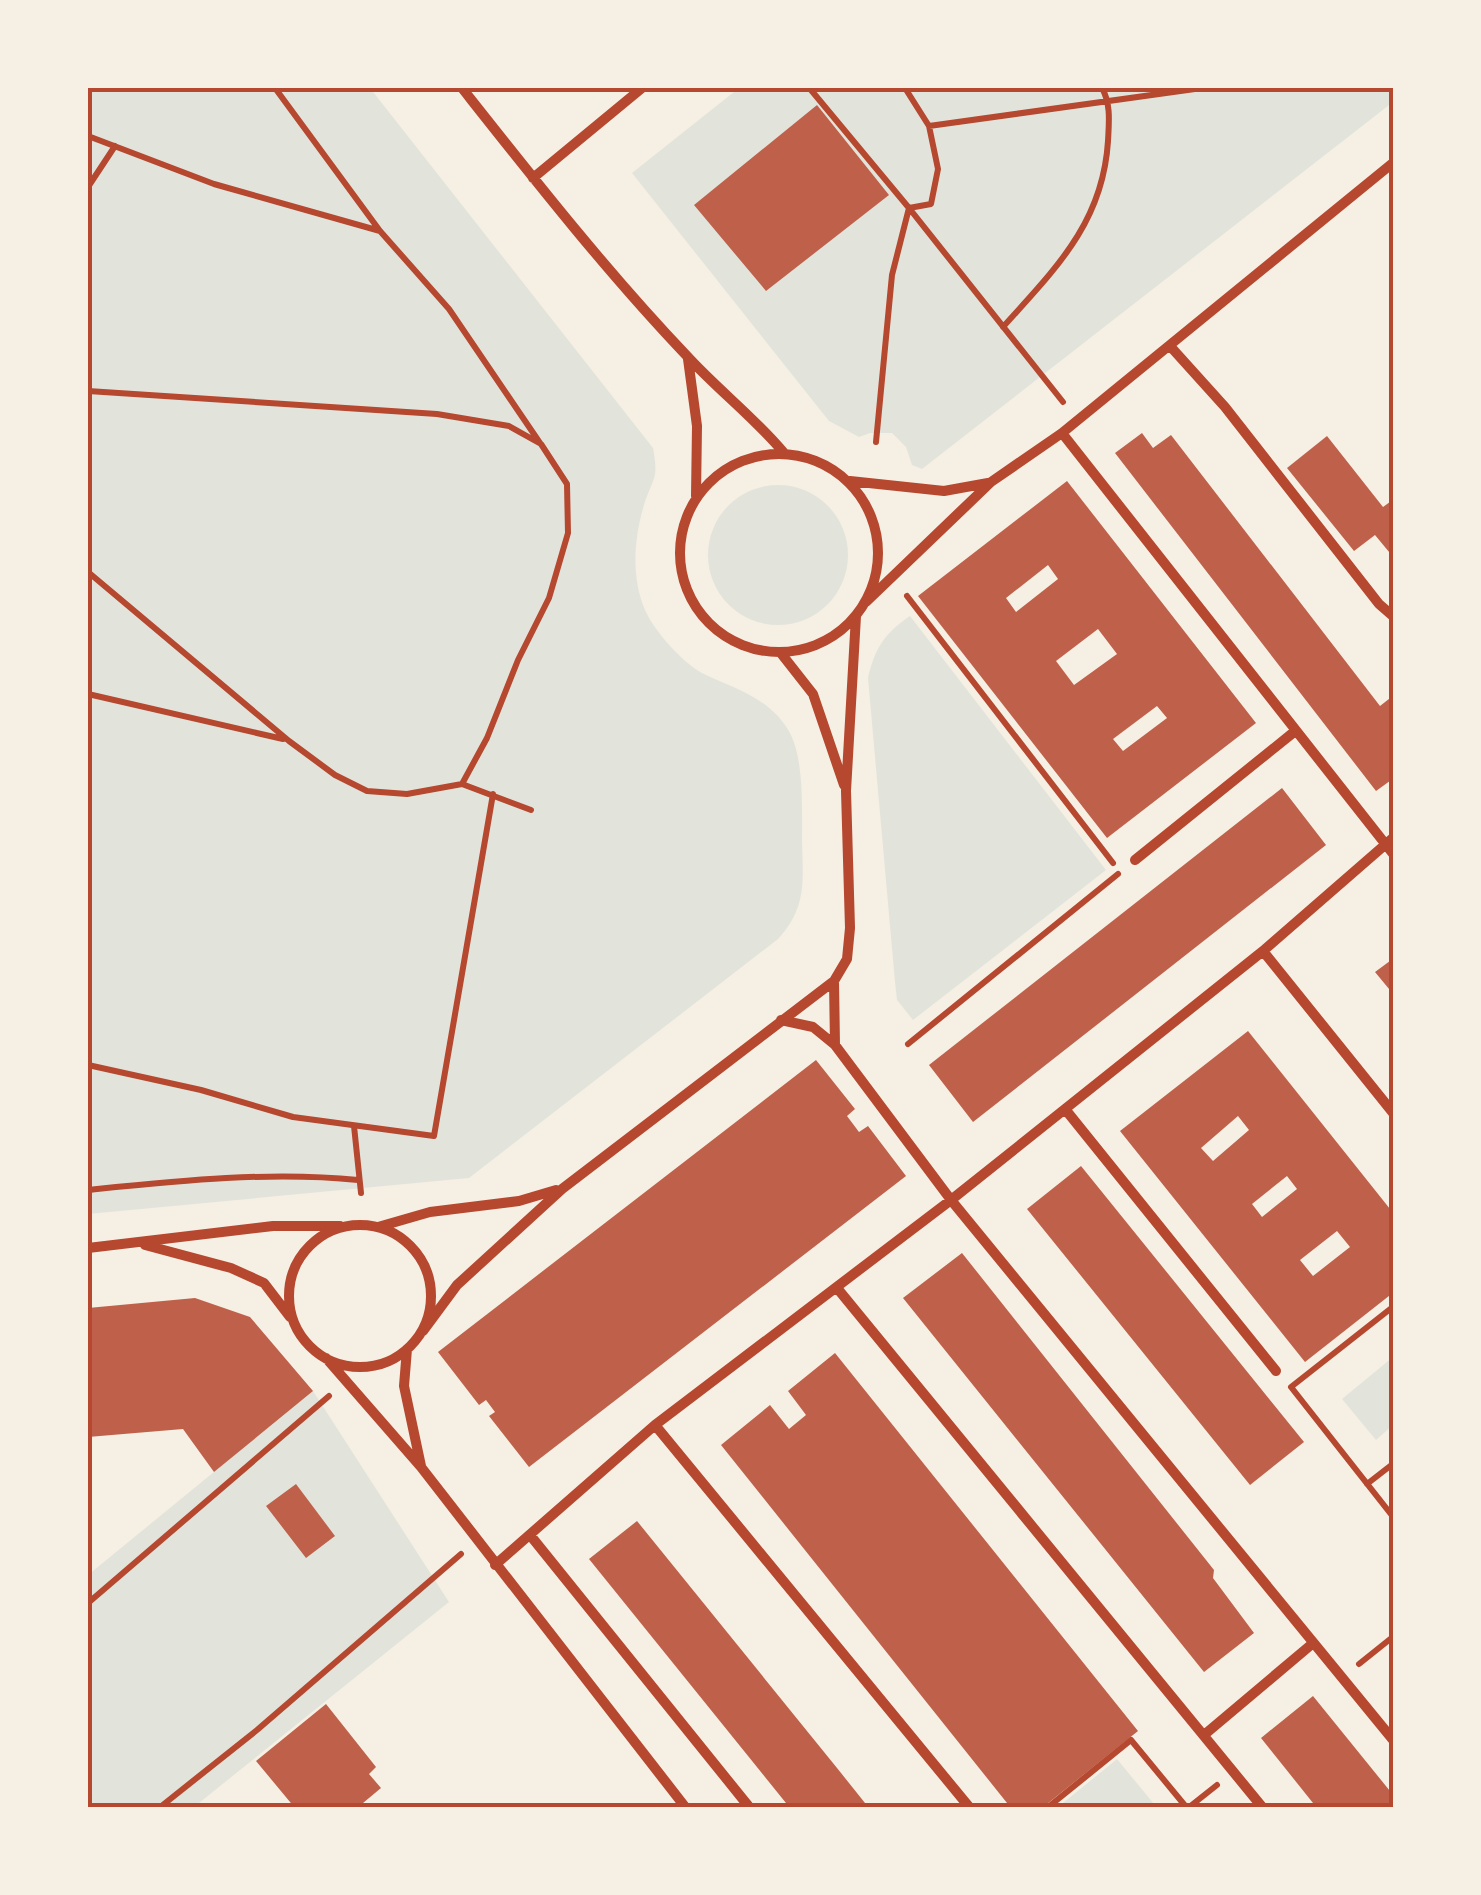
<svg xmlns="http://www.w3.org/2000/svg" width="1481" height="1895" font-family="'Alegreya Sans',sans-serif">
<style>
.green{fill:#e2e4dc}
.building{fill:#bf614a;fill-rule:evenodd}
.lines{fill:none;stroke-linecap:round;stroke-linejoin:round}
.path{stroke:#b5482f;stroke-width:6}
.minor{stroke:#b5482f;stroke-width:10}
.neatline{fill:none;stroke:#b5482f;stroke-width:4}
</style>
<rect width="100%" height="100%" fill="#f6efe4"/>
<!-- green -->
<path class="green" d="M88 88H370L653 448C659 480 653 477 644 505 634 538 631 578 645 610 654 631 685 666 706 675 739 690 773 700 791 735 804 762 802 811 802 841 803 881 807 908 778 939L469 1178 88 1214Z
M739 88H1393V102L922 469 912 465 906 447 892 433H870L859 437 829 421 632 173Z
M708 555a70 70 0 1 1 140 0a70 70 0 1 1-140 0Z
M910 616 1106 870 913 1020 897 1000 895 982 868 678C875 648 884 634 910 616Z
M1393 1357V1425L1376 1440 1342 1399Z
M313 1391 449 1602 194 1807 88 1808V1575Z
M1117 1759 1154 1804 1149 1807H1058Z"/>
<!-- building -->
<path class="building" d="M817 105 889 195 766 291 694 205Z
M1142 433 1153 448 1171 435 1380 706 1394 695V778L1376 791 1115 453Z
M1327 436 1383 507 1394 499V558L1375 535 1354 551 1287 468Z
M1067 481 1256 723 1107 838 918 596ZM1048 565 1058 579 1016 612 1006 598ZM1098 629 1117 654 1074 685 1056 661ZM1157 706 1167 718 1123 751 1113 739Z
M1282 788 1326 845 973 1122 929 1065Z
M1394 958V995L1375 972Z
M1248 1031 1394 1214V1292L1305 1362 1120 1131ZM1238 1116 1249 1130 1213 1161 1201 1148ZM1287 1176 1297 1189 1262 1217 1252 1204ZM1337 1231 1350 1247 1313 1276 1300 1260Z
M816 1060 855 1109 847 1116 859 1132 868 1126 906 1176 529 1467 489 1416 495 1412 486 1400 479 1405 438 1352Z
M1081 1166 1304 1442 1250 1485 1027 1209Z
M962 1253 1214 1570 1213 1578 1254 1633 1204 1672 903 1298Z
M195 1298 250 1317 313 1391 214 1472 183 1429 88 1437V1308Z
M835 1353 1138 1731 1042 1808H1011L721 1445 770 1405 789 1429 806 1415 788 1391Z
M296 1484 335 1536 306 1558 266 1506Z
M637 1521 837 1768 869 1808H790L589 1559Z
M1313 1696 1394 1796V1808H1317L1261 1738Z
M326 1704 376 1767 369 1774 381 1788 357 1808H295L256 1761Z"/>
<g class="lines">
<!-- path -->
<path class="path" d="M275 88 380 231 449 309 540 443
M814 88 811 90 909 208 931 204 938 169 929 126 905 88
M929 126 1202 88
M88 136 214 184 380 231
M88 187 115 146
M1003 327C1055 269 1103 223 1108 141 1109 122 1111 104 1102 88
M88 391 437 414 509 426 541 444 567 484 568 533 549 598 518 660 487 738 462 784 407 794 367 791 335 775 289 741 88 572
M876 442 892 275 909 208 1063 402
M907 596 1113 863
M88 694 283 739
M462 784 531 810
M908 1044 1118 874
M88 1065 201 1090 293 1117 434 1136 493 794
M354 1126 361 1193
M88 1190C176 1181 269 1171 358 1180
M1394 1306 1291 1387 1394 1518
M1367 1484 1394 1463
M88 1603 329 1396
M1359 1664 1394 1636
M159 1808 257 1730 461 1554
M1047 1808 1131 1740 1187 1808
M1188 1808 1217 1785"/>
<!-- minor -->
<path class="minor" d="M462 88C534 179 607 272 687 356 718 390 754 417 784 453
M533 178 642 88
M1170 346 1225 407 1379 604 1394 617
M688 359 697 426 696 496
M1062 433 1394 855
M680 553a99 99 0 1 1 198 0a99 99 0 1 1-198 0Z
M850 481 944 491 988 483
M866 602 991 482 1062 433 1394 162
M780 652 813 694 844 785
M1135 860 1294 732
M1263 951 1394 1114
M781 1020 813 1027 835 1045 951 1200 1394 1741
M835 1045 834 981 847 959 850 928 846 791 856 616
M1065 1109 1276 1371
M289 1296a71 71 0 1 1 142 0a71 71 0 1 1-142 0Z
M378 1227 430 1212 519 1201 556 1190
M145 1245 231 1268 264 1283 290 1317
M88 1248 273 1226H340
M837 1288 1263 1808
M423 1331 457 1285 562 1189 834 981
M407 1349 404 1386 421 1466
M326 1358 421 1467 686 1808
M655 1425 970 1808
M530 1535 750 1808
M495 1565 655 1425 951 1200 1263 951 1394 837
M1204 1735 1312 1644"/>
</g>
<!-- border -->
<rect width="1481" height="1895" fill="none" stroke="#f6efe4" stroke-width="180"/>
<rect x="90" y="90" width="1301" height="1715" class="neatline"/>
</svg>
